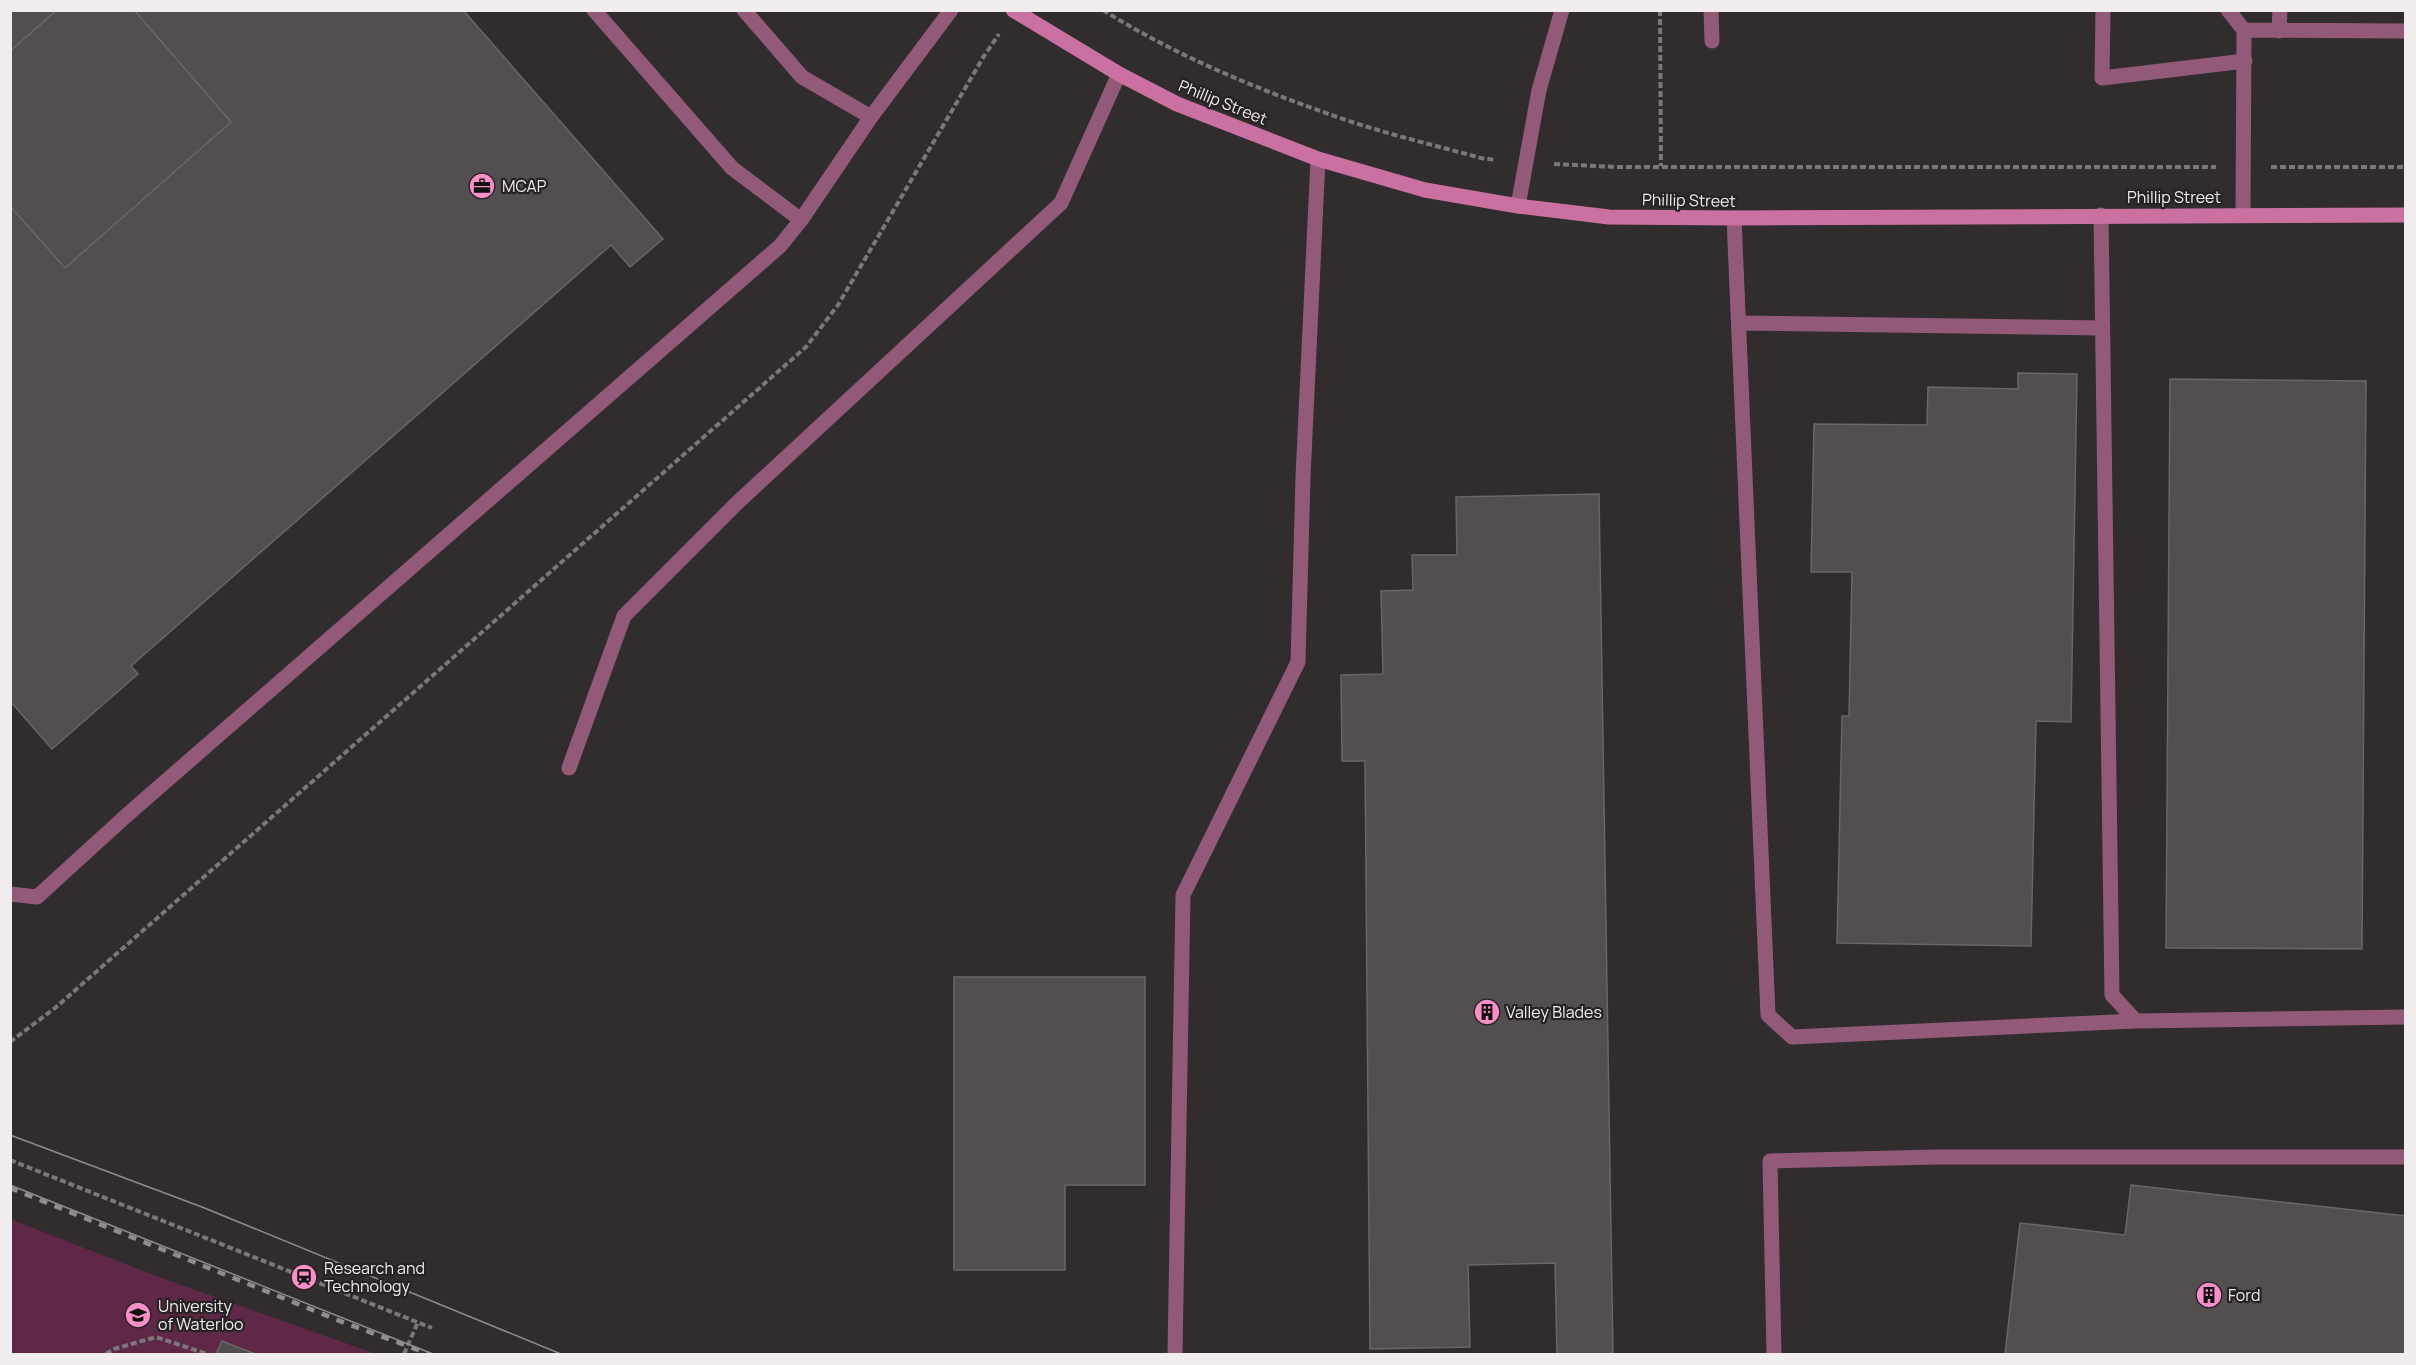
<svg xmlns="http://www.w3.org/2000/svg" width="2416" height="1365" font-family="Manrope,sans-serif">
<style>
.green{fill:#602847}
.building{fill:#534e50;stroke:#6b6568;stroke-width:1.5}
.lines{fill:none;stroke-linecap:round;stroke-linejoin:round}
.path{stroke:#7c787a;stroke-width:4;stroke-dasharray:6 3;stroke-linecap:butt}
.lane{stroke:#935a78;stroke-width:15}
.secondary{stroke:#cb71a1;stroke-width:15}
.tram{stroke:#918d8f;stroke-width:1.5}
.rail{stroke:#918d8f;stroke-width:4.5;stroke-dasharray:8 8;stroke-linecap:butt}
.labels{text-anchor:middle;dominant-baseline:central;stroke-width:4.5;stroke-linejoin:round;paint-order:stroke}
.street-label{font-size:16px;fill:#f1edef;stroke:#272225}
.poi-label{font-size:16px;fill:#f1edef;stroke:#272225;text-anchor:start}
</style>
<rect width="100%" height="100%" fill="#312c2e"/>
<!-- green -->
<path class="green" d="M10 1219 156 1276 376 1354H11Z"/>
<!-- building -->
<path class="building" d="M10 10H57L10 51Z
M10 10H463L663 239 630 267 611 245 131 666 138 674 52 749 10 701Z
M134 10H463L663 239 630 267 611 245 131 666 138 674 52 749 10 701V206L65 268 231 122Z
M2018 373 2077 374 2071 722 2036 721 2031 946 1837 943 1842 716H1849L1852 572H1811L1814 424 1927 425 1928 387 2018 389Z
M2170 379 2366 381 2362 949 2166 948Z
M1599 494 1613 1354H1557L1555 1263 1468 1265 1470 1347 1370 1349 1365 761H1342L1341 675 1383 674 1381 591 1413 590 1412 555H1457L1456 497Z
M954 977H1145V1185H1065V1270H954Z
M2131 1185 2406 1216V1354H2005L2020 1223 2125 1235Z
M222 1341 255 1354H216Z"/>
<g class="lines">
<!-- path -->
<path class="path" d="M1103 10C1178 57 1257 89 1340 118 1386 134 1434 145 1481 158L1496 160
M1660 10 1661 166
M1554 164 1616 167H2216
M2271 167H2406
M10 1042 55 1008 806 347 838 305 984 56 999 34
M10 1160 432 1328
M106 1354 114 1349 156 1337 207 1354
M404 1354 418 1322"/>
<!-- lane -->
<path class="lane" d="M594 10 732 168 801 220
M744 10 802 77 871 117
M1711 10 1712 41
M2103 10 2102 78 2245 61
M2228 10 2244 30
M2279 31 2280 10
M1518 206 1539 90 1562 10
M2101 215 2112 995 2136 1021 2406 1017
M2243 215 2244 30 2406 31
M1734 218 1768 1015 1792 1037 2136 1021
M1739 323 2103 328
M569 768 624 616 737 503 1061 203 1119 74
M10 894 37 897 127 815 780 246 801 220 871 117 951 10
M1175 1353 1183 895 1298 662 1303 477 1318 159
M1774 1354 1770 1161 1936 1157H2406"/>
<!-- secondary -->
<path class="secondary" d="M1013 10 1119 74 1177 104 1318 159 1425 190 1518 206 1609 217 1734 218 2406 215"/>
<!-- tram -->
<path class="tram" d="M10 1135 202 1207 561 1354
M10 1185 433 1354"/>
<!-- rail -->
<path class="rail" d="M10 1188 345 1323 429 1354"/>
</g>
<!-- icons -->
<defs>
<g id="office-disc" transform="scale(1.35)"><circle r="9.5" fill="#fa8fc7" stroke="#272225"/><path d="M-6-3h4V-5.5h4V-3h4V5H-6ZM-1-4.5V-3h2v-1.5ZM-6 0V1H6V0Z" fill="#111"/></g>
<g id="building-disc" transform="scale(1.35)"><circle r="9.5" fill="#fa8fc7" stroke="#272225"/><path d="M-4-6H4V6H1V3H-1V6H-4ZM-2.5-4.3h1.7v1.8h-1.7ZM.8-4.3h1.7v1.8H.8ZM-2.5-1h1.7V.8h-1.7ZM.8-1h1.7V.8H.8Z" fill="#111"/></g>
<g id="station-disc" transform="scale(1.35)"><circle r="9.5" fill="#fa8fc7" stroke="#272225"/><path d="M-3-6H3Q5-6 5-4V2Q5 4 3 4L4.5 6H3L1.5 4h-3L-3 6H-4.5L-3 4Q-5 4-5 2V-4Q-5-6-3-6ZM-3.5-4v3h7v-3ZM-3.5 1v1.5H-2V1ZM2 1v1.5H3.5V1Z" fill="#111"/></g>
<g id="university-disc" transform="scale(1.35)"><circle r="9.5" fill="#fa8fc7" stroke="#272225"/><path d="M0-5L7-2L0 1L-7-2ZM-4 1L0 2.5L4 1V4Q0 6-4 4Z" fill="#111"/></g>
</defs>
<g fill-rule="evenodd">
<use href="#office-disc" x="482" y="186"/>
<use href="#building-disc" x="1487" y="1012"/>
<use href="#station-disc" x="304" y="1277"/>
<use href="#building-disc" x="2209" y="1295"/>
<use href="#university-disc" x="138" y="1315"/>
</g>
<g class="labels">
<!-- street labels -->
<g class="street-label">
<text transform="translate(1223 102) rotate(22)">Phillip Street</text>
<text x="2174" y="197">Phillip Street</text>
<text transform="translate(1689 200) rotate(1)">Phillip Street</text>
</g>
<!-- poi labels -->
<g class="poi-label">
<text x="502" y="186">MCAP</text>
<text x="1506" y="1012">Valley Blades</text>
<text x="324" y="1268">Research and<tspan x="324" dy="18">Technology</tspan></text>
<text x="2228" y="1295">Ford</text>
<text x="158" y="1306">University<tspan x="158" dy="18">of Waterloo</tspan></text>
</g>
</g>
<!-- border -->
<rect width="2416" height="1365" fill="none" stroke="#f1edef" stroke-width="24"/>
</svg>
